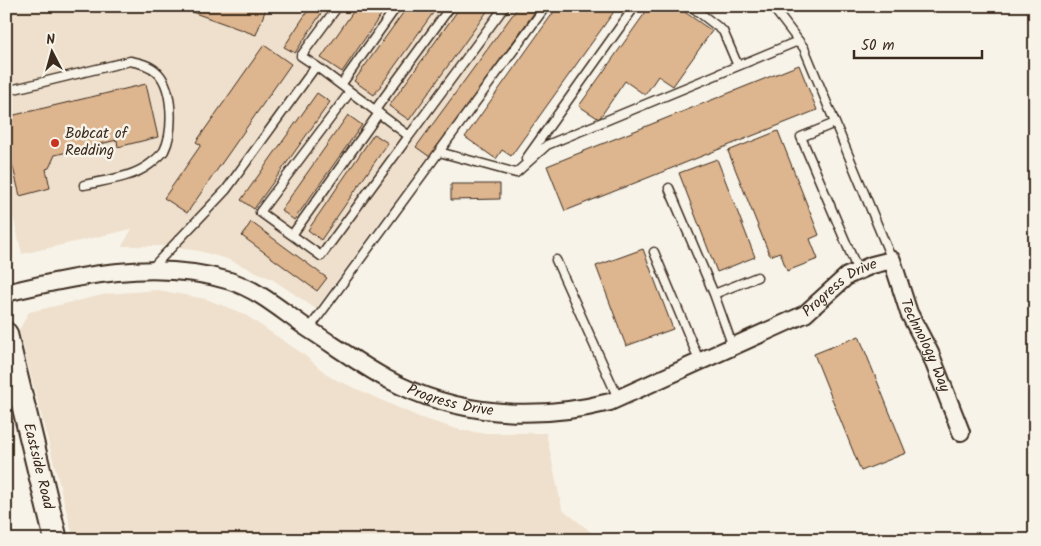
<svg xmlns="http://www.w3.org/2000/svg" width="1041" height="546" font-family="Kalam,sans-serif">
<style>
.built{fill:#efe0cd}
.building{fill:#ddb58e;stroke:#3b2a1e}
.lines{fill:none;stroke-linecap:round;stroke-linejoin:round}
.lane-casing{stroke:#3b2a1e;stroke-width:11}
.street-casing{stroke:#3b2a1e;stroke-width:20}
.secondary-casing{stroke:#3b2a1e;stroke-width:26}
.lane{stroke:#f7f3e8;stroke-width:8}
.street{stroke:#f7f3e8;stroke-width:16}
.secondary{stroke:#f7f3e8;stroke-width:22}
.rail{stroke:#3b2a1e;stroke-width:4}
.poi-dot{fill:#c8321e;stroke:#f7f3e8;stroke-width:2}
.labels{text-anchor:middle;dominant-baseline:central;stroke-width:5;stroke-linejoin:round;paint-order:stroke}
.poi-label{font-size:15px;fill:#3b2a1e;stroke:#f7f3e8;text-anchor:start}
.street-label{font-size:15px;fill:#3b2a1e;stroke:#f7f3e8}
</style>
<rect width="100%" height="100%" fill="#f7f3e8"/>
<filter id="ink" filterUnits="userSpaceOnUse"><feTurbulence type="fractalNoise" baseFrequency=".02" numOctaves="2"/><feDisplacementMap in="SourceGraphic" scale="10" xChannelSelector="R" yChannelSelector="G"/><feConvolveMatrix kernelMatrix="1 2 1 2 8 2 1 2 1" color-interpolation-filters="sRGB"/></filter>
<g filter="url(#ink)">
<!-- built -->
<path class="built" d="M6 6H539L316 309 272 279 227 259 199 251 166 246H122L132 229 22 254 6 186Z
M158 290 206 299 244 314 303 354 330 377 419 417 460 430 481 433H546L562 509 601 540H74L19 330 29 312 107 294Z"/>
<!-- building -->
<path class="building" d="M175 6H267L256 35Z
M311 6H326L295 53 284 47Z
M357 6H387L342 72 321 58Z
M408 6H438L374 95 354 81Z
M461 6H491L409 120 389 106Z
M519 6H539L430 157 416 147Z
M558 6H618L511 156 502 150 496 159 465 137Z
M650 6H676L712 31 673 86 658 76 645 95 625 81 599 119 579 106Z
M264 45 291 64 187 213 164 198 201 145 196 142Z
M799 65 817 110 565 211 547 166Z
M146 84 158 137 118 147 117 140 55 155 49 168 46 169 50 188 20 196 6 139V117Z
M317 93 330 102 254 209 241 200Z
M348 115 362 125 294 220 281 210Z
M778 131 819 235 810 239 818 259 787 271 780 252 770 256 728 151Z
M374 134 388 143 321 240 308 230Z
M717 159 755 257 717 272 679 173Z
M451 184H500V199L451 200Z
M251 222 327 278 317 291 242 236Z
M643 249 673 329 626 346 596 266Z
M859 336 906 453 861 471 814 354Z"/>
<g class="lines">
<!-- lane casing -->
<g class="lane-casing">
<path id="lane" d="M691 6 723 31 738 66
M772 6 804 48 892 260
M316 66 301 56 338 6
M341 85 397 6
M6 91 130 61C140 63 150 65 158 73 173 89 174 131 164 151 161 155 154 161 150 164 132 178 106 180 84 185
M375 110 451 6
M835 123 801 137 858 271
M409 136 505 6
M439 152 516 173 547 145 798 41
M526 159 635 6
M669 188 714 294
M292 235 379 113
M654 252 699 360
M556 260 618 398
M151 269 226 190 316 66 409 136 321 256 260 212 350 92
M309 329 546 6
M733 347 714 294 757 277"/>
</g>
<!-- street casing -->
<g class="street-casing">
<g id="street">
<path id="s1" d="M6 293C79 275 157 259 230 281 261 291 284 313 310 330 335 346 361 365 387 379 456 416 535 421 610 402L805 314 847 276 872 265 892 260 909 313 930 353 961 432"/>
</g>
</g>
<!-- secondary casing -->
<g class="secondary-casing">
<g id="secondary">
<path id="s2" d="M6 334 56 540"/>
</g>
</g>
<!-- lane -->
<use href="#lane" class="lane"/>
<!-- street -->
<use href="#street" class="street"/>
<!-- secondary -->
<use href="#secondary" class="secondary"/>
<!-- rail -->
<path class="rail" d="M6 531 8 540"/>
</g>
</g>
<!-- markers -->
<circle class="poi-dot" cx="55" cy="143" r="5"/>
<g class="labels">
<!-- poi labels -->
<g class="poi-label">
<text x="65" y="134">Bobcat of<tspan x="65" dy="17">Redding</tspan></text>
</g>
<!-- street labels -->
<g class="street-label">
<text stroke="none"><textPath href="#s1" startOffset="900">Progress Drive</textPath></text>
<text stroke="none"><textPath href="#s1" startOffset="1052">Technology Way</textPath></text>
<text stroke="none"><textPath href="#s1" startOffset="480">Progress Drive</textPath></text>
<text stroke="none"><textPath href="#s2" startOffset="136">Eastside Road</textPath></text>
</g>
</g>
<!-- margin -->
<rect width="1041" height="546" fill="none" stroke="#f7f3e8" stroke-width="25"/>
<rect x="12" y="12" width="1016" height="521" fill="none" stroke="#3b2a1e" stroke-width="2" filter="url(#ink)"/>
<!-- north arrow -->
<g transform="translate(52 52) rotate(354)" stroke="#f7f3e8" stroke-width="4" paint-order="stroke">
<path d="M0-4L9 19L0 12L-9 19Z" fill="#3b2a1e"/>
<text y="-8" font-size="14" font-weight="bold" text-anchor="middle" fill="#3b2a1e">N</text>
</g>
<!-- scale -->
<path d="M854 50v8h128v-8" fill="none" stroke="#3b2a1e" stroke-width="2.5"/>
<text x="861" y="50" font-size="15" fill="#3b2a1e" stroke="#f7f3e8" stroke-width="4" paint-order="stroke">50 m</text>
</svg>
